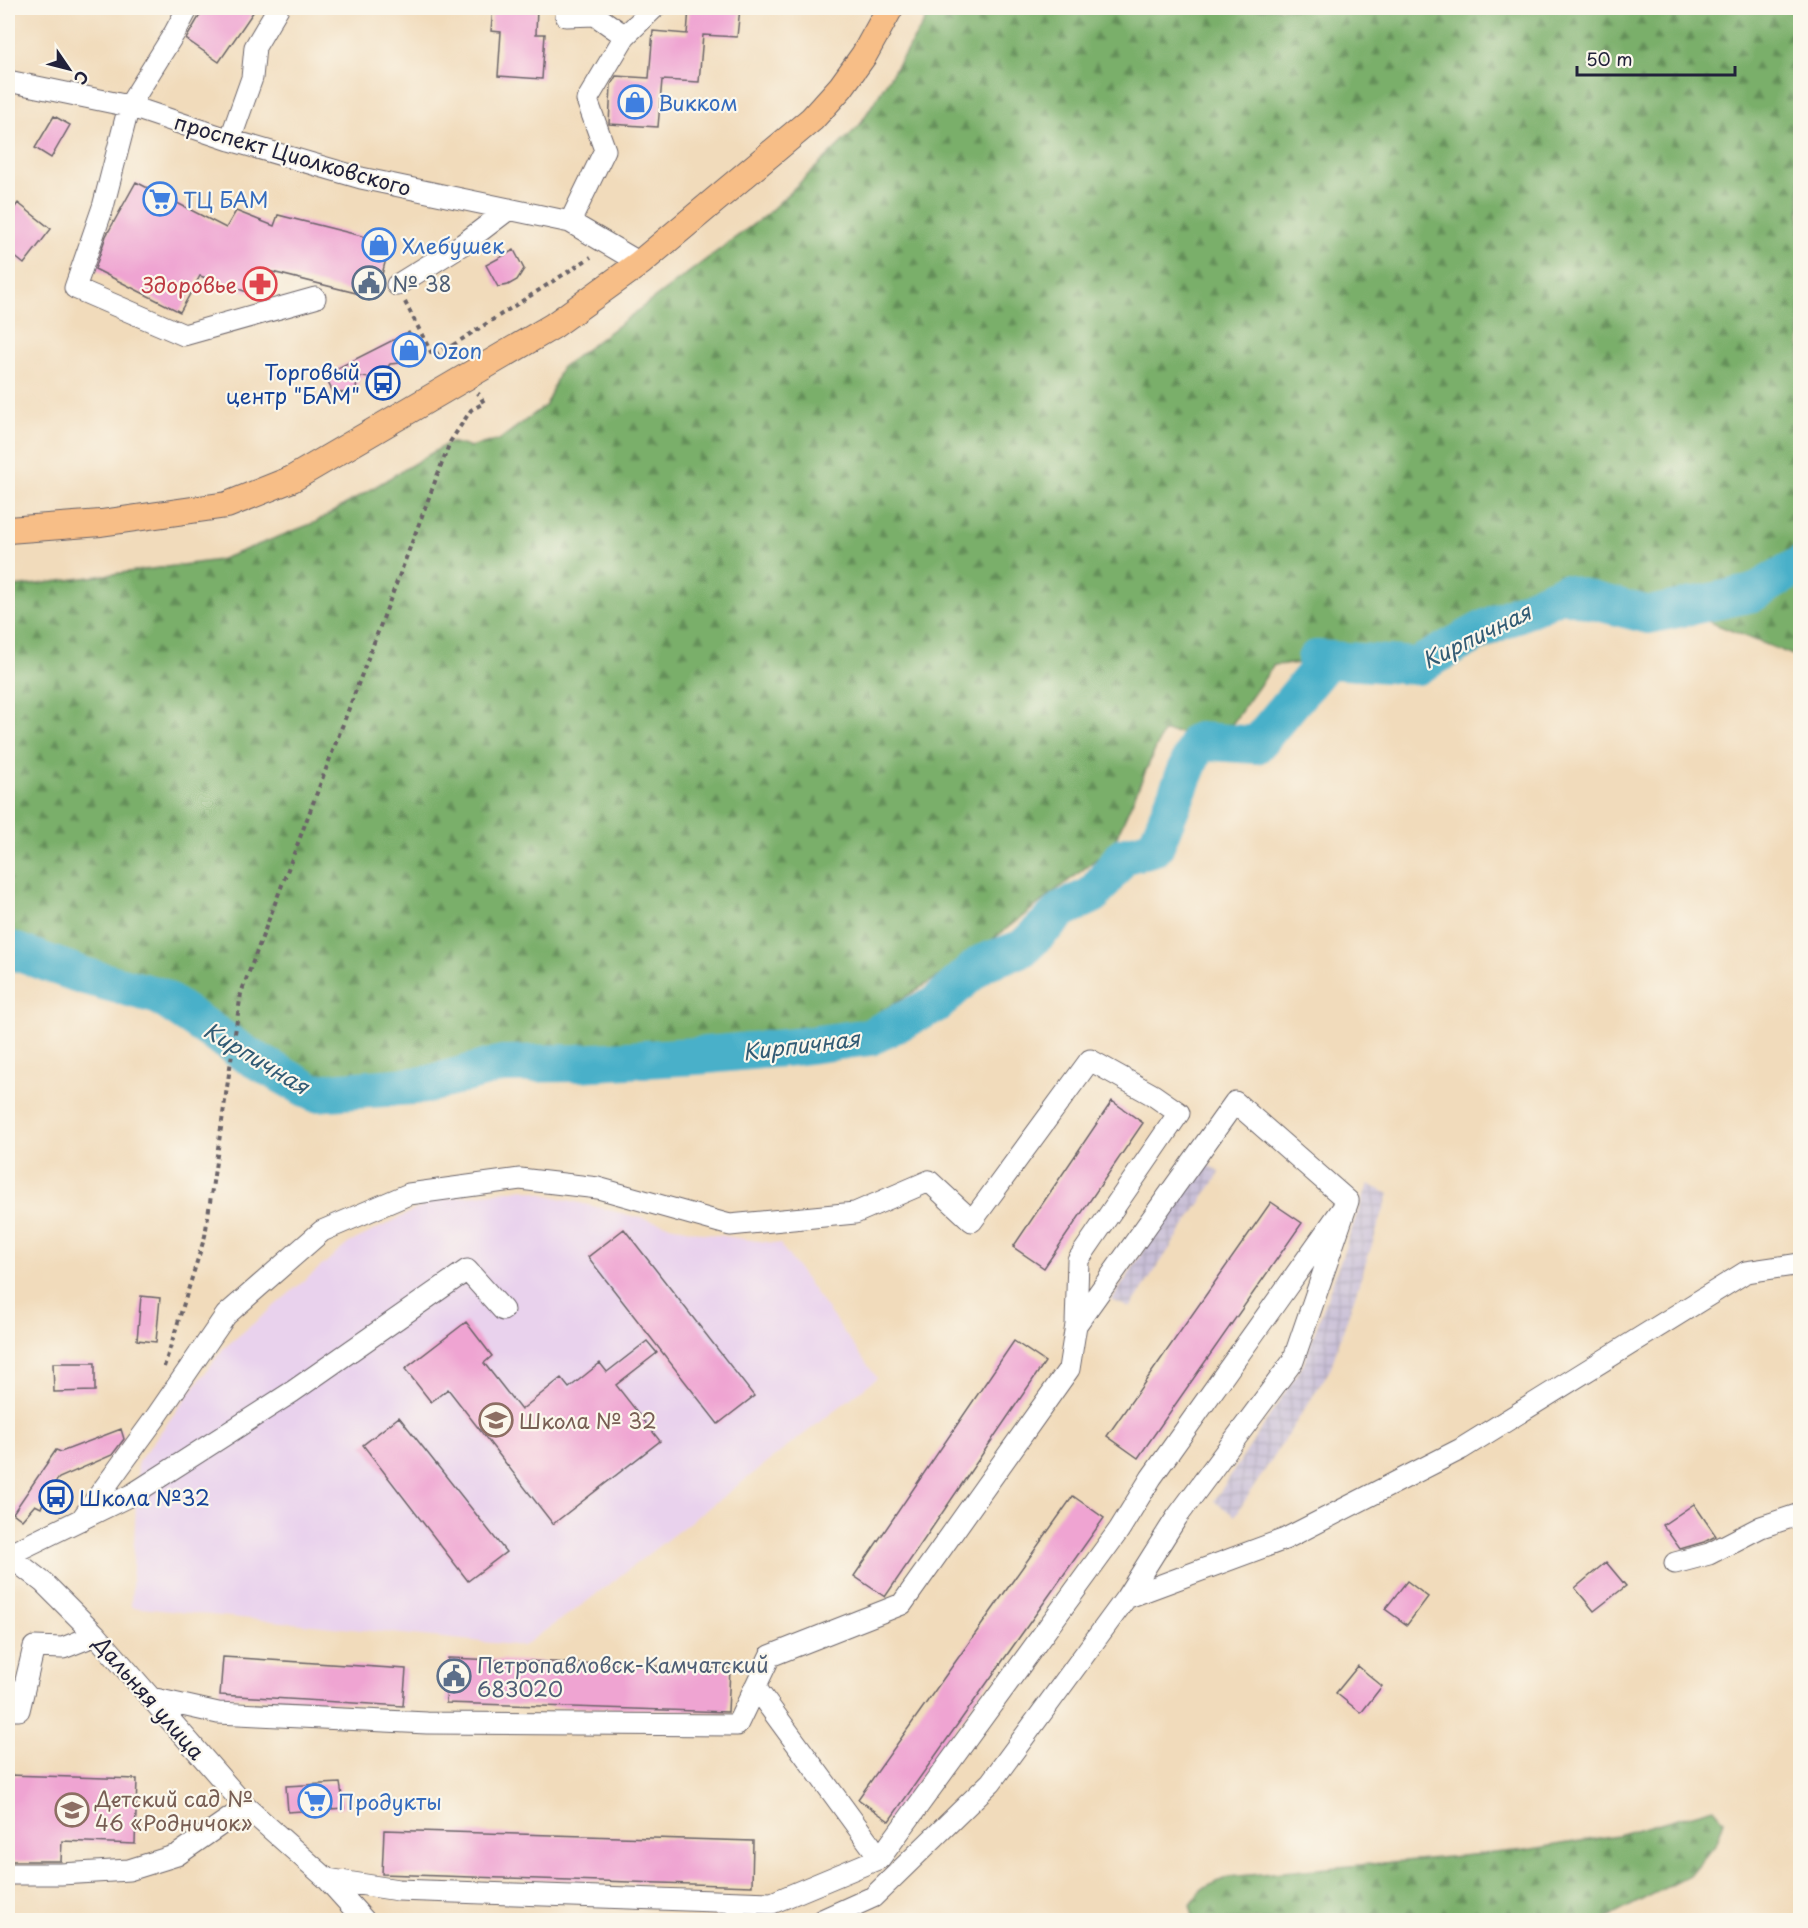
<svg xmlns="http://www.w3.org/2000/svg" width="1808" height="1928" font-family="'Playpen Sans',sans-serif">
<style>
.built{fill:#e9d2ed}
.industrial{fill:url(#industrial-grid)}
.forest{fill:url(#forest-firs);stroke:#4e6853;stroke-width:1.5}
.lines{fill:none;stroke-linecap:round;stroke-linejoin:round}
.river{stroke:#4ab0c9;stroke-width:38}
.building{fill:#efa4d2}
.minor-casing{stroke:#6a6368;stroke-width:23}
.major-casing{stroke:#6a6368;stroke-width:28}
.path{stroke:#6a6368;stroke-width:4;stroke-dasharray:4.5 4.5;stroke-linecap:butt}
.minor{stroke:#fff;stroke-width:21}
.major{stroke:#f7be87;stroke-width:26}
.labels{text-anchor:middle;dominant-baseline:central;stroke-width:4.5;stroke-linejoin:round;paint-order:stroke}
.shop-label{font-size:21px;fill:#366cbe;stroke:#fbf7ec;text-anchor:start}
.street-label{font-size:21px;fill:#22223b;stroke:#fbf7ec}
.service-label{font-size:21px;fill:#4e5e75;stroke:#fbf7ec;text-anchor:start}
.health-label{font-size:21px;fill:#be3a42;stroke:#fbf7ec;text-anchor:end}
.transit-label{font-size:21px;fill:#164399;stroke:#fbf7ec;text-anchor:end}
.education-label{font-size:21px;fill:#785e54;stroke:#fbf7ec;text-anchor:start}
.water-label{font-size:22px;font-style:italic;fill:#325b74;stroke:#fbf7ec}
</style>
<defs>
<pattern id="industrial-grid" width="8" height="8" patternUnits="userSpaceOnUse" patternTransform="scale(1.5)"><rect width="8" height="8" fill="#c9bfd7"/><path d="M0 4h8M4 0v8" fill="none" stroke="#aca4b9"/></pattern>
<pattern id="forest-firs" width="22" height="20" patternUnits="userSpaceOnUse" patternTransform="scale(1.5)"><rect width="22" height="20" fill="#7aaf6b"/><path d="M5 1l3.5 6h-7zM16 11l3.5 6h-7z" fill="#648e59"/></pattern>
</defs>
<rect width="100%" height="100%" fill="#fbf7ec"/>
<filter id="ink" filterUnits="userSpaceOnUse"><feTurbulence type="fractalNoise" baseFrequency=".0167" numOctaves="2"/><feDisplacementMap in="SourceGraphic" scale="12" xChannelSelector="R" yChannelSelector="G"/><feConvolveMatrix kernelMatrix="1 2 1 2 8 2 1 2 1" color-interpolation-filters="sRGB"/></filter>
<filter id="wash" filterUnits="userSpaceOnUse"><feTurbulence type="fractalNoise" baseFrequency=".008" numOctaves="4" result="noise"/><feDisplacementMap in="SourceGraphic" scale="24" xChannelSelector="R" yChannelSelector="G"/><feGaussianBlur stdDeviation="1.35" result="paint"/><feColorMatrix in="noise" values="0 0 0 0 0 0 0 0 0 0 0 0 0 0 0 0 0 1.4 0 .05"/><feComposite in="paint" operator="in"/></filter>
<g filter="url(#wash)">
<rect width="100%" height="100%" fill="#f1dbbb"/>
<!-- built -->
<path class="built" d="M523 1189 702 1233 780 1244 877 1378 586 1602 523 1646 131 1607 138 1462 223 1349 349 1243 435 1200Z"/>
<!-- industrial -->
<path class="industrial" d="M1202 1160 1220 1173 1130 1308 1112 1300Z
M1368 1184 1389 1194 1330 1370 1235 1516 1214 1501 1303 1365Z"/>
<!-- forest -->
<path class="forest" d="M930 8H1800V658L1677 609 1606 612 1545 588 1477 626 1410 656 1274 665 1225 734 1163 732 1112 847 966 960 867 1020 768 1041 323 1076 231 1053 134 983 8 948V588L219 560 316 522 450 442 469 447 499 440 546 405 561 368 767 214 859 126 924 23Z
M1714 1808 1724 1820 1717 1842 1690 1875 1603 1920H1194L1190 1905 1202 1889 1228 1877 1526 1850 1617 1835Z"/>
<g class="lines">
<!-- river -->
<path class="river" d="M8 949 84 976 159 996 245 1054 314 1093 426 1085 502 1064 577 1063 696 1056 794 1047 870 1037 936 1004 982 963 1023 948 1063 909 1093 895 1123 856 1155 847 1198 741 1256 745 1327 660 1316 659 1417 666 1488 627 1563 593 1649 615 1753 593 1800 565"/>
</g>
<g id="blocks">
<!-- building -->
<path class="building" d="M204 8H256L219 62 186 39Z
M493 8H537L536 34H545L542 79 498 76 501 32 491 31Z
M689 8H740L737 37 703 35 699 82 662 80 658 127 609 124 611 85 616 76 649 78 653 31 687 34Z
M54 116 70 125 51 158 35 148Z
M136 182 226 228 236 211 274 226 278 215 390 243 376 298 260 269 253 294 200 276 180 312 95 269 106 236Z
M18 203 51 229 24 264 8 251V217Z
M514 250 524 269 517 280 508 285 498 287 486 265Z
M409 332 417 349 411 357 400 363 390 364 384 372 373 378 361 377 355 389 347 393 333 392 324 375Z
M1112 1101 1143 1123 1044 1268 1013 1247Z
M1271 1202 1302 1223 1138 1458 1107 1436Z
M624 1229 754 1396 718 1424 588 1257Z
M141 1296 160 1298 156 1342 137 1340Z
M466 1322 492 1356 484 1363 521 1410 561 1378 569 1388 600 1363 607 1372 647 1341 657 1353 616 1385 660 1441 553 1524 448 1389 431 1402 405 1369Z
M1014 1341 1045 1362 885 1597 854 1576Z
M53 1363H95V1391L54 1392Z
M399 1417 506 1552 468 1581 363 1445Z
M121 1429 124 1439 112 1455 59 1478 48 1490 41 1508 35 1505 22 1520 13 1513 56 1450 61 1452Z
M1073 1496 1104 1518 889 1821 858 1799Z
M1694 1504 1716 1536 1704 1542 1680 1549 1663 1525Z
M1606 1562 1626 1586 1594 1611 1575 1588Z
M1407 1581 1428 1597 1407 1625 1385 1609Z
M223 1657 406 1669 403 1706 220 1695Z
M448 1658 730 1669 728 1712 446 1703Z
M1358 1666 1382 1686 1361 1713 1336 1693Z
M8 1775 137 1779 135 1844 62 1841 61 1861H8Z
M340 1783 344 1808 288 1812 286 1786Z
M384 1830 753 1841 752 1886 382 1874Z"/>
</g>
</g>
<g filter="url(#ink)">
<use href="#blocks" fill-opacity="0" stroke="#6a6368" stroke-width="1.5"/>
<g class="lines">
<!-- minor casing -->
<g class="minor-casing">
<path id="minor" d="M188 8 175 32 129 106 103 207 75 288 184 335 315 298
M566 16 595 15 625 36
M8 81 129 106 230 140 361 178 570 222 640 263
M230 140 252 78 255 47 278 8
M570 222 605 150 587 100 625 36 654 8
M397 285 463 244 509 209
M81 1520 156 1417 226 1315 322 1231 409 1194 520 1179 598 1188 730 1225 855 1213 929 1181 972 1221 1090 1060 1153 1095 1179 1113 1078 1260 1076 1325 1069 1369 902 1604 770 1656 737 1725 427 1723 218 1713 151 1698
M8 1555 133 1494 292 1392 467 1270 503 1310
M8 1555 44 1583 96 1635 246 1807 327 1879 364 1920
M1675 1563 1709 1554 1761 1527 1800 1514
M1126 1598 1285 1539 1461 1449 1746 1272 1800 1264
M755 1687 880 1858
M8 1710H19L34 1647 63 1648 96 1635
M8 1874H61L129 1870 177 1855 246 1807
M327 1879 398 1890 772 1903 880 1858 1119 1530 1151 1478 1348 1201
M822 1920 873 1897 991 1782 1126 1598 1177 1517 1293 1361 1348 1201 1235 1102 1076 1325"/>
</g>
<!-- major casing -->
<g class="major-casing">
<path id="major" d="M8 530 101 523 227 505 292 479 553 326 640 263 812 119 841 87 864 55 890 8"/>
</g>
<!-- path -->
<path class="path" d="M405 302 433 356 453 345 459 357
M453 345 591 257
M164 1367 205 1236 241 993 450 442 471 410 484 403 478 393"/>
<!-- minor -->
<use href="#minor" class="minor"/>
<!-- major -->
<use href="#major" class="major"/>
</g>
</g>
<!-- icons -->
<defs>
<g id="shop-ring" transform="scale(1.725)"><circle r="9.5" fill="#fbf7ec" stroke="#3f7fe0" stroke-width="1.5"/><path d="M-5-2.5h2.3a2.7 3.5 0 0 1 5.4 0H5L5.5 6h-11ZM-1.5-2.5h3a1.5 2.3 0 0 0-3 0Z" fill="#3f7fe0"/></g>
<g id="supermarket-ring" transform="scale(1.725)"><circle r="9.5" fill="#fbf7ec" stroke="#3f7fe0" stroke-width="1.5"/><path d="M-6-5.5h2.5l.6 2H6L4.5 2H-2.5L-4.4-4H-6ZM-1.5 3.2a1.3 1.3 0 1 0 .1 0ZM3 3.2a1.3 1.3 0 1 0 .1 0Z" fill="#3f7fe0"/></g>
<g id="civic-ring" transform="scale(1.725)"><circle r="9.5" fill="#fbf7ec" stroke="#5c6f8a" stroke-width="1.5"/><path d="M-.6-6.5H3V-4.5H.6V-3L4-1V1h2V6H-6V1h2V-1L-.6-3ZM-1.2 2.5V6h2.4V2.5Z" fill="#5c6f8a"/></g>
<g id="pharmacy-ring" transform="scale(1.725)"><circle r="9.5" fill="#fbf7ec" stroke="#e0444e" stroke-width="1.5"/><path d="M-2-6h4v4h4v4h-4v4h-4v-4h-4v-4h4Z" fill="#e0444e"/></g>
<g id="bus-ring" transform="scale(1.725)"><circle r="9.5" fill="#fbf7ec" stroke="#1a4fb4" stroke-width="1.5"/><path d="M-5-6H5V4H4V6H2V4H-2V6H-4V4H-5ZM-3.5-4V0h7V-4ZM-3.5 1.2v1.5H-2V1.2ZM2 1.2v1.5H3.5V1.2Z" fill="#1a4fb4"/></g>
<g id="school-ring" transform="scale(1.725)"><circle r="9.5" fill="#fbf7ec" stroke="#8d6e63" stroke-width="1.5"/><path d="M0-5L7-2L0 1L-7-2ZM-4 1L0 2.5L4 1V4Q0 6-4 4Z" fill="#8d6e63"/></g>
</defs>
<g fill-rule="evenodd">
<use href="#shop-ring" x="635" y="102"/>
<use href="#supermarket-ring" x="160" y="199"/>
<use href="#shop-ring" x="379" y="245"/>
<use href="#civic-ring" x="369" y="283"/>
<use href="#pharmacy-ring" x="260" y="284"/>
<use href="#shop-ring" x="409" y="350"/>
<use href="#bus-ring" x="383" y="383"/>
<use href="#school-ring" x="496" y="1420"/>
<use href="#bus-ring" x="56" y="1497"/>
<use href="#civic-ring" x="454" y="1676"/>
<use href="#supermarket-ring" x="315" y="1801"/>
<use href="#school-ring" x="72" y="1810"/>
</g>
<g class="labels">
<!-- shop labels -->
<g class="shop-label">
<text x="658" y="102">Викком</text>
<text x="183" y="199">ТЦ БАМ</text>
<text x="402" y="245">Хлебушек</text>
<text x="432" y="350">Ozon</text>
<text x="338" y="1801">Продукты</text>
</g>
<!-- street labels -->
<g class="street-label">
<text transform="translate(293 154) rotate(16)">проспект Циолковского</text>
<text transform="translate(150 1697) rotate(49)">Дальняя улица</text>
</g>
<!-- service labels -->
<g class="service-label">
<text x="392" y="283">№ 38</text>
<text x="477" y="1664">Петропавловск-Камчатский<tspan x="477" dy="24">683020</tspan></text>
</g>
<!-- health labels -->
<g class="health-label">
<text x="237" y="284">Здоровье</text>
</g>
<!-- transit labels -->
<g class="transit-label">
<text x="360" y="371">Торговый<tspan x="360" dy="24">центр "БАМ"</tspan></text>
<text x="79" y="1497" text-anchor="start">Школа №32</text>
</g>
<!-- education labels -->
<g class="education-label">
<text x="519" y="1420">Школа № 32</text>
<text x="95" y="1798">Детский сад №<tspan x="95" dy="24">46 «Родничок»</tspan></text>
</g>
<!-- water labels -->
<g class="water-label">
<text transform="translate(1476 635) rotate(-26)">Кирпичная</text>
<text transform="translate(801 1044) rotate(-7)">Кирпичная</text>
<text transform="translate(257 1057) rotate(31)">Кирпичная</text>
</g>
</g>
<!-- margin -->
<rect width="1808" height="1928" fill="none" stroke="#fbf7ec" stroke-width="30"/>
<!-- north arrow -->
<g transform="translate(69 69) rotate(125)" stroke="#fbf7ec" stroke-width="4.5" paint-order="stroke">
<path d="M0-4.5L10 22L0 15L-10 22Z" fill="#22223b"/>
<text y="-9" font-size="16" font-weight="bold" text-anchor="middle" fill="#22223b">С</text>
</g>
<!-- scale -->
<path d="M1577 66v9h158v-9" fill="none" stroke="#22223b" stroke-width="3"/>
<text x="1586" y="66" font-size="18" fill="#22223b" stroke="#fbf7ec" stroke-width="4.5" paint-order="stroke">50 m</text>
</svg>
